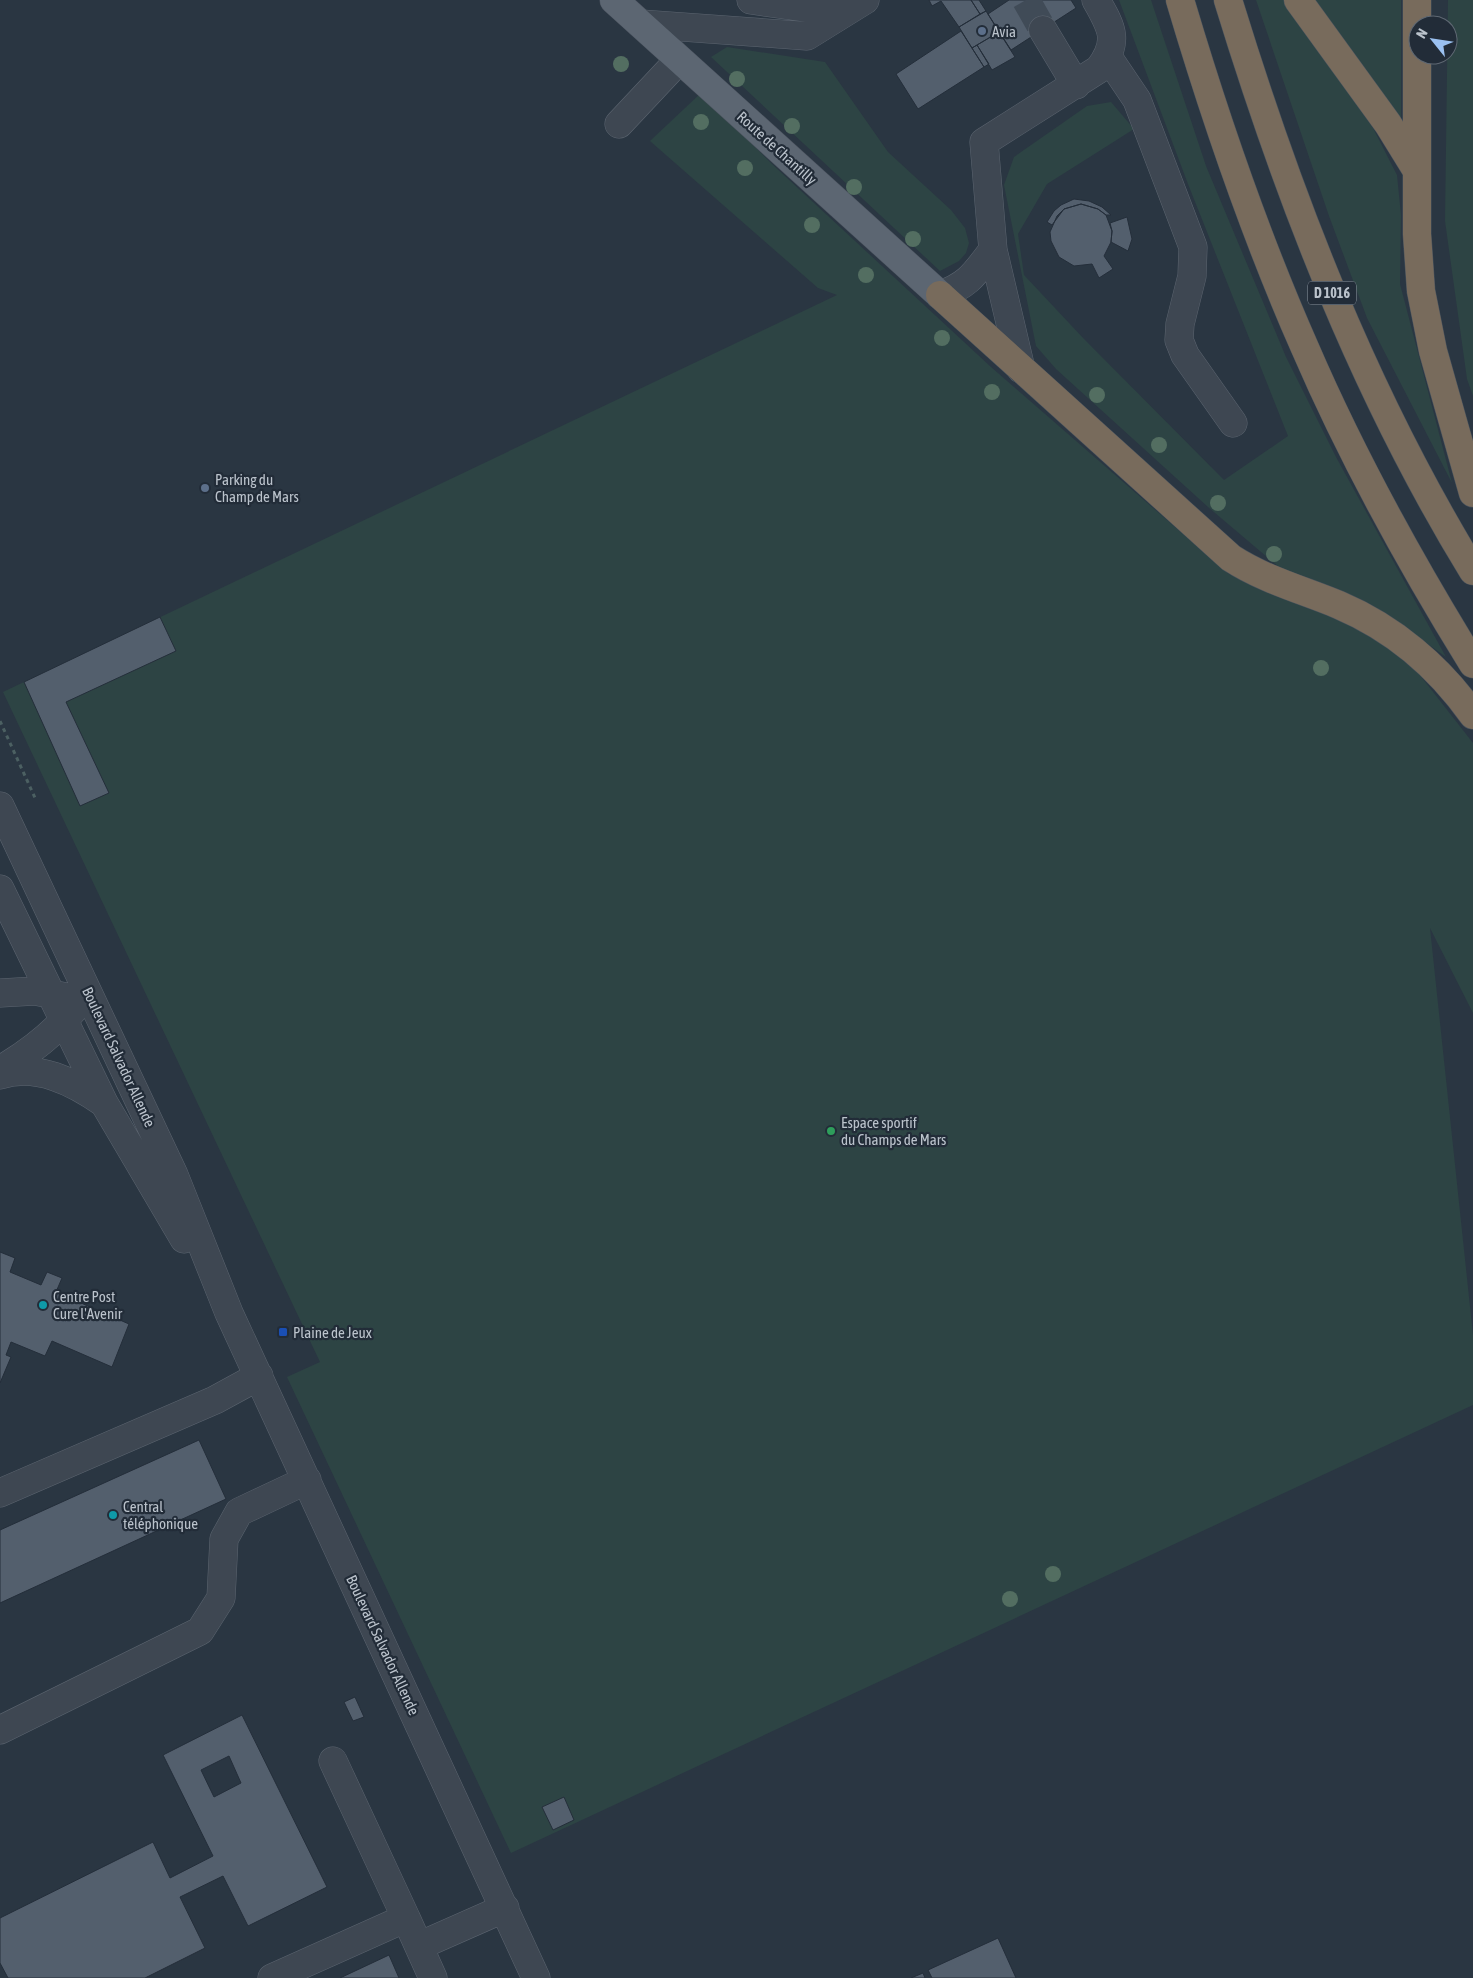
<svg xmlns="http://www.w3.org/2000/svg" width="1473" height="1978" font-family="'Asap Condensed',sans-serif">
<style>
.green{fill:#2d4444}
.building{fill:#535f6d;stroke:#242e3a;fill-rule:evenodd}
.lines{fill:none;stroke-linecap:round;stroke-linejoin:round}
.minor-tunnel{stroke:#404b57;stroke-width:28;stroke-dasharray:28 14;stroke-linecap:butt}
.minor-casing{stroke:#5c6570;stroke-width:29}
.major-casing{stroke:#4b535f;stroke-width:29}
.highway-casing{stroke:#48525d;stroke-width:29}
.path{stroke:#4c6062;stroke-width:3;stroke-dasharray:4 4;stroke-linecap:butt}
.minor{stroke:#3e4752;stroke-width:28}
.major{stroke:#5c6672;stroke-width:28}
.highway{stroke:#786b5c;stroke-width:28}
.tree{fill:#536e61}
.service-dot{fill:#5c6f8a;stroke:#222c38;stroke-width:2}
.leisure-dot{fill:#2e9e5b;stroke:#222c38;stroke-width:2}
.culture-dot{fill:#0f9aa8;stroke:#222c38;stroke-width:2}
.transit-dot{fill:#1a4fb4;stroke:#222c38;stroke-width:2}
.labels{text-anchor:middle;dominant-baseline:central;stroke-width:4.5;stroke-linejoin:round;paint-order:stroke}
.shield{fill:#222c38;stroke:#8d96a0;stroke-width:1}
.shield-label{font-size:14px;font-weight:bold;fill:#bbc3cc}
.poi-label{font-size:15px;fill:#bbc3cc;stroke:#222c38;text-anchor:start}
.street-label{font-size:15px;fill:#bbc3cc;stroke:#222c38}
</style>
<rect width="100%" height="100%" fill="#2a3642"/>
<!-- green -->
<path class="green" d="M1119 0H1151L1206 166 1286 357 1336 457 1446 657 1397 622 1280 568 1208 507 1056 369 1036 346 1004 185 1014 157 1087 106 1111 102 1134 129 1047 184 1018 234 1024 275 1084 339 1224 480 1288 436 1188 184Z
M1256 0H1284L1373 128 1397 175 1401 215 1400 284 1452 483 1367 318 1329 216Z
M1311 0H1401V120Z
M1448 0H1473V396L1467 379 1445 221Z
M727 47 825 62 888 152 951 210 965 228 969 243 966 253 959 261 940 271 711 57Z
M701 93 773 165 991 367 1229 574 1294 599 1370 632 1419 674 1473 743V1013L1430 928 1473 1335V1405L511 1853 287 1377 320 1362 3 692 837 295 818 288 650 141Z"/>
<!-- building -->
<path class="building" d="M929 0H971L980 14 959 27 941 1 932 6Z
M971 0H979L986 11 980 14Z
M1009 0H1071L1076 8 1011 50 988 14Z
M986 11 999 32 972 48 959 27Z
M961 31 984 67 918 109 896 74Z
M999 32 1015 57 992 70 977 45Z
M977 45 989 64 984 67 972 48Z
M1074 199 1089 201 1102 207 1111 215H1106L1098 209 1081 204 1064 209 1052 225 1047 222 1054 211 1061 205Z
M1081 204 1098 209 1106 215 1112 231 1111 242 1104 256 1113 269 1099 278 1092 264 1074 266 1059 257 1051 241 1050 232 1057 216 1064 209Z
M1127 217 1132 239 1128 251 1111 242 1112 231 1110 223Z
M160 617 176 651 66 702 109 793 80 806 24 682Z
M0 1252 15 1258 10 1272 41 1285 47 1272 62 1278 56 1292 129 1324 112 1367 52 1341 45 1356 11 1342 6 1355 11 1357 0 1383Z
M199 1440 226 1499 0 1603V1530Z
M355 1697 364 1717 353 1721 344 1702Z
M242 1715 327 1887 248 1926 223 1876 180 1897 205 1948 145 1978H8L0 1963V1918L153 1842 170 1878 213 1856 163 1755ZM229 1756 241 1783 214 1797 201 1770Z
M564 1797 574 1820 553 1830 542 1807Z
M998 1938 1016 1978H932L928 1970Z
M389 1955 399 1978H340Z
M923 1973 925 1978H911Z"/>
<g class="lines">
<!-- minor-tunnel -->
<path class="minor-tunnel" d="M1026 0 1043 30"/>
<!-- minor casing -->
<g class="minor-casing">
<path id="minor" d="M751 0 843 13
M641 24 807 36 865 0
M1043 30 1076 85
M1108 57 1137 100 1193 247 1192 276 1180 324 1179 340 1185 355 1233 423
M619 124 679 60
M940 295C969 285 975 273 993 250
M1021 369 993 250 984 142 1099 69C1120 41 1112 28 1096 0
M0 806 174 1175 229 1313 536 1978
M0 889 104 1103 184 1239
M0 993 35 991 66 997
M0 1070C29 1053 53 1035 74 1009
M0 1075C37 1063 74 1082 104 1103
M0 1493 215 1400 259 1376
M0 1730 200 1631 221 1598 224 1539 239 1512 307 1480
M333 1761 406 1918
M419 1946 505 1908
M272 1978 406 1918 433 1978"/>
</g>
<!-- major casing -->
<g class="major-casing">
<path id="major" d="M614 0 940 295"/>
</g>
<!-- highway casing -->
<g class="highway-casing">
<path id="highway" d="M1180 0C1215 118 1255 235 1305 348 1352 457 1410 562 1473 664
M1228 0C1289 199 1364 393 1473 571
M1298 0 1388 124 1417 171
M1417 0V234L1421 291 1433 351 1473 493
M940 295 1231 558C1265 580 1303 590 1339 605 1393 628 1439 667 1473 715"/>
</g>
<!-- path -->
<path class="path" d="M0 721 36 800"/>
<!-- minor -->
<use href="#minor" class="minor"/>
<!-- major -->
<use href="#major" class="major"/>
<!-- highway -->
<use href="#highway" class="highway"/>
</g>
<!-- trees -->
<g class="tree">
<circle cx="621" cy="64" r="8"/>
<circle cx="737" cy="79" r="8"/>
<circle cx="701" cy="122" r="8"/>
<circle cx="792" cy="126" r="8"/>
<circle cx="745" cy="168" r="8"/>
<circle cx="854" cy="187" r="8"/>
<circle cx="812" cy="225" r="8"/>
<circle cx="913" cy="239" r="8"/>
<circle cx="866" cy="275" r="8"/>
<circle cx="942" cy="338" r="8"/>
<circle cx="992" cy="392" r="8"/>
<circle cx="1097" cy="395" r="8"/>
<circle cx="1159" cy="445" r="8"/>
<circle cx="1218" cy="503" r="8"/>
<circle cx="1274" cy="554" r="8"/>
<circle cx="1321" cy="668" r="8"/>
<circle cx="1053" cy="1574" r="8"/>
<circle cx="1010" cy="1599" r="8"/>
</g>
<!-- markers -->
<g class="service-dot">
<circle cx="982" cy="31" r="5"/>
<circle cx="205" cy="488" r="5"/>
</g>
<circle class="leisure-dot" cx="831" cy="1131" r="5"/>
<g class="culture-dot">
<circle cx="43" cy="1305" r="5"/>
<circle cx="113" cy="1515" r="5"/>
</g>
<rect class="transit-dot" x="278" y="1327" width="10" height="10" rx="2.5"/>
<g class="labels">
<!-- shield labels -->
<rect class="shield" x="1308" y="281.5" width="48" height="23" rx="4"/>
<g class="shield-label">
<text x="1332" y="293">D 1016</text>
</g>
<!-- poi labels -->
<g class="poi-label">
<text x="992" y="31">Avia</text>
<text x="215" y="479">Parking du<tspan x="215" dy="17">Champ de Mars</tspan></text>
<text x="841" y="1122">Espace sportif<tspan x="841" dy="17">du Champs de Mars</tspan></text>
<text x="53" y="1296">Centre Post<tspan x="53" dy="17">Cure l'Avenir</tspan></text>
<text x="293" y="1332">Plaine de Jeux</text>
<text x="123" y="1506">Central<tspan x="123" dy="17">téléphonique</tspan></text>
</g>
<!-- street labels -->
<g class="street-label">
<text transform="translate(777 148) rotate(42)">Route de Chantilly</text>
<text transform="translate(119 1057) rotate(65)">Boulevard Salvador Allende</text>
<text transform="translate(383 1645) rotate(65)">Boulevard Salvador Allende</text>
</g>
</g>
<!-- north arrow -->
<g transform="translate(1433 40) rotate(300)"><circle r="24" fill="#222c38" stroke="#5f6873"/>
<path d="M0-4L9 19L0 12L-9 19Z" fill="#9bc1f1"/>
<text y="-8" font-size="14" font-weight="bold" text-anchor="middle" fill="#bbc3cc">N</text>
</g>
</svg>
